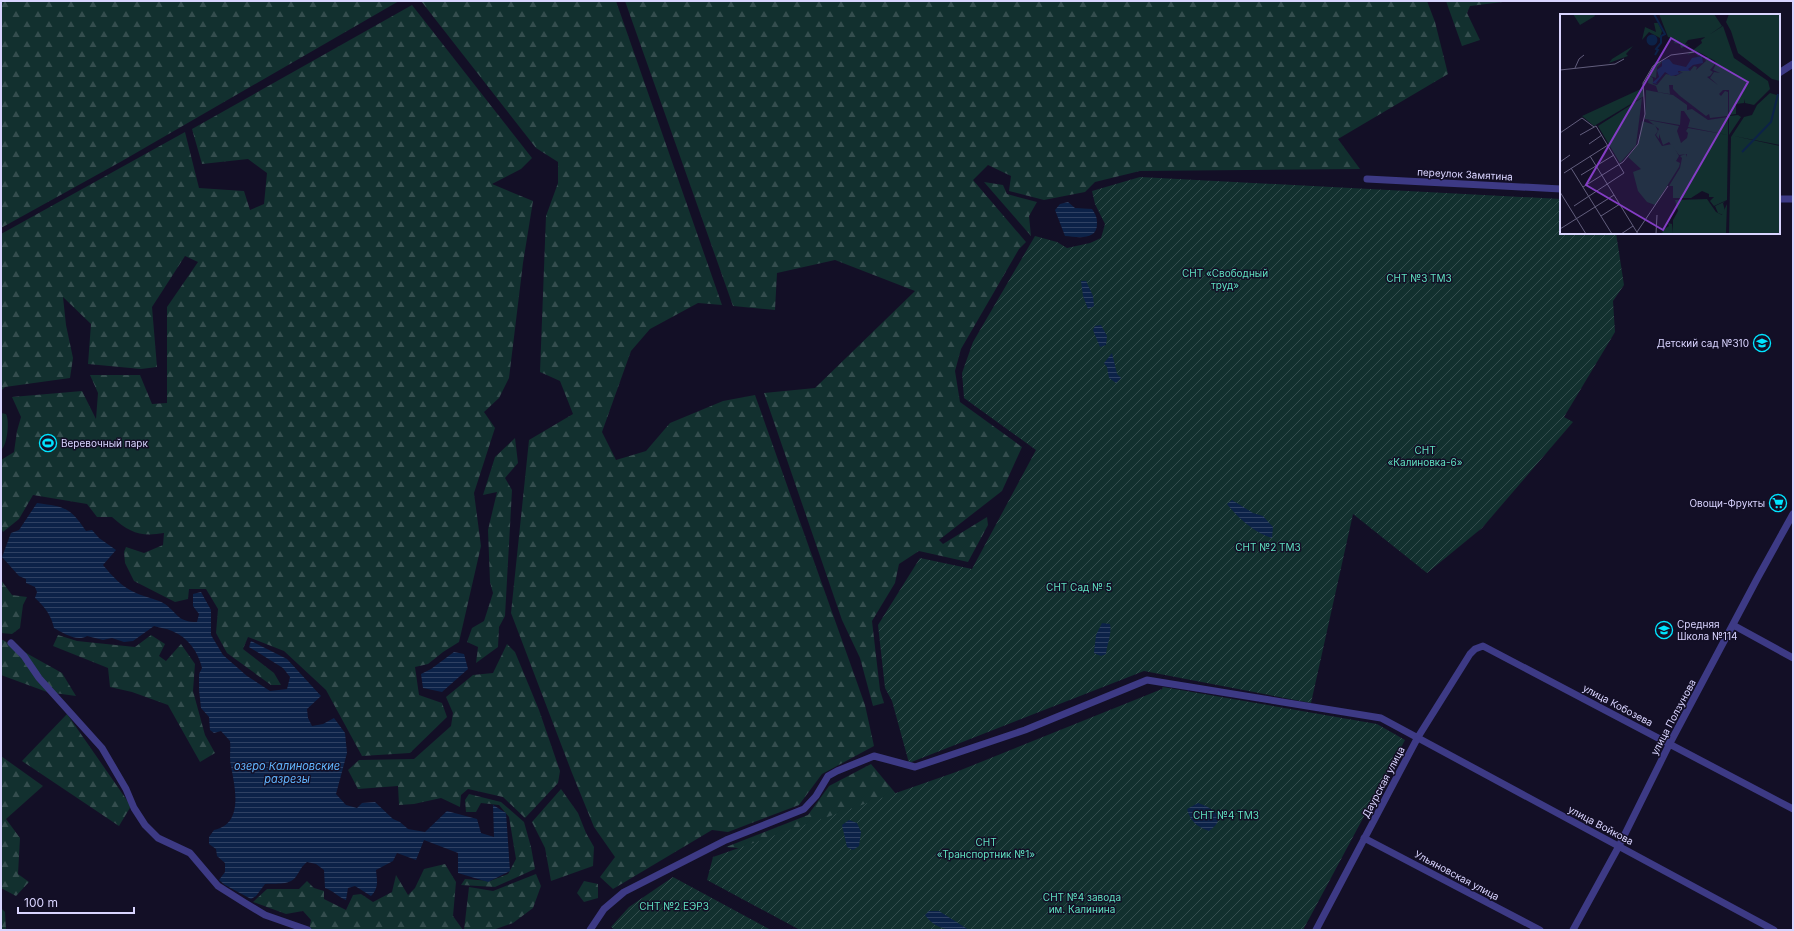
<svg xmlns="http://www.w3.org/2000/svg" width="1794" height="931" font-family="Inter,sans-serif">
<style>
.grass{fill:#12302f}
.forest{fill:url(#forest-firs)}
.garden{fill:url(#garden-furrows)}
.water{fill:url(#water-rules)}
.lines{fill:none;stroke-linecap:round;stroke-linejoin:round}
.minor{stroke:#3d3a85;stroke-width:7}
.labels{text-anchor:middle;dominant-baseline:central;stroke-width:3;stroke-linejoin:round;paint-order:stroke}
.street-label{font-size:10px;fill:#d9d4ff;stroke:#130f26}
.park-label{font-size:10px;fill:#5fe0c0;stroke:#130f26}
.poi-label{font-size:10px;fill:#d9d4ff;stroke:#130f26;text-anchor:end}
.water-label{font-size:11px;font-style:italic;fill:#62b6ff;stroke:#130f26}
.inset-river{fill:none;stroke:#0c2248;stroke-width:2}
.inset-road{fill:none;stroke:#625e7d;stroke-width:1}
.view{fill:#843dc5;fill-opacity:0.15;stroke:#843dc5;stroke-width:2}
.inset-edge{fill:none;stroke:#d9d4ff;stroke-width:2}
</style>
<defs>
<pattern id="forest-firs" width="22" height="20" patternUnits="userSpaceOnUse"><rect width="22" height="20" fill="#12302f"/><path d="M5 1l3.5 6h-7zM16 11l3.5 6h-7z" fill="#344d4e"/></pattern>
<pattern id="garden-furrows" width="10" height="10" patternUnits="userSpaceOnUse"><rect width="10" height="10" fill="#12302f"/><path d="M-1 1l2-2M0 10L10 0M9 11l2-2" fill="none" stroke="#344d4e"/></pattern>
<pattern id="water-rules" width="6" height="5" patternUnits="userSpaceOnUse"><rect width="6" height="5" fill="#0c2248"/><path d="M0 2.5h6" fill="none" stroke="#2f4163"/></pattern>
</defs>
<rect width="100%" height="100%" fill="#130f26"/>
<!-- grass -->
<path class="grass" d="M1 413 6 414C10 421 7 446 1 450Z"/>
<!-- forest -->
<path class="forest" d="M1 1H399L122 161 1 228Z
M421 1H616L722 305 698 303 650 329 631 351 602 432 616 460 646 451 670 423 723 401 755 395 865 705 874 746 822 774 799 805 728 832 712 830 613 889 600 877 615 857 594 827 572 773 511 613 529 440 573 414 560 381 540 372 546 216 558 183V162L536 148Z
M625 1H1427L1435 22 1448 74 1338 139 1360 169 1140 171 1095 182 1085 192 1044 200 1009 191 1011 176 988 165 973 180 1026 242 1019 249 961 349 955 371 960 402 1022 447 1002 491 939 540 943 544 987 517 988 525 968 562 919 551 899 564 895 583 872 621 880 690 884 703 873 706 860 658 842 620 764 393 815 388 915 291 835 260 777 273 775 310 733 306Z
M1446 1H1511L1470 6 1467 13 1480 40 1462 46Z
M412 5 532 158 521 169 492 184 533 201 523 263 509 378 499 398 484 412 495 428 474 493 481 546 459 642 443 652 428 664 415 667 419 695 442 703 447 717 410 753 362 756 326 690 284 651 248 637 243 649 274 673 281 685H271L227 653 216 633 218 609 206 589H189L188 599 175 602 134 581 125 563 124 552 126 547 144 553 163 545 164 533C141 537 130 533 112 517H97L87 504 33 495 19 519 3 532 1 528V460L14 452 17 431 21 417 12 397 82 391 96 419 98 393 90 375H140L152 404 167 403V307L198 262 185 256 152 307 157 367 141 369 88 364 91 324 63 297 66 325 73 358 70 378 5 387 1 391V234L185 132 199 188 244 191 250 210 264 204 267 173 248 159 202 164 192 129Z
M984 182 1003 185 1007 194 1037 202 1029 216 1031 236Z
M515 438 518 463 505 478 512 490 505 616 499 627 498 647 476 663 478 647 467 642 472 628 484 621 493 593 490 582 488 530 497 492 483 495 495 457Z
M1 580 12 595 27 597 23 605 20 628 12 634 1 633Z
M58 635 77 641 135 647 151 635 165 644 159 656 166 661 181 644 195 664 193 691 205 735 215 753 200 762 168 705 132 692 110 687 108 668 53 646Z
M1 639 62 673 76 696 47 692 1 675Z
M507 644 515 652 539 710 560 771 558 783 525 818 503 797 468 789 461 795 460 807 441 798 414 804 399 805 398 786 358 789 348 770 359 760 414 759 451 726 453 713 446 697 473 675 493 673Z
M67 714 131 806 119 826 22 761Z
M1 756 43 786 6 819 20 838 18 874 29 882 16 896 1 888Z
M871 764 897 795 798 853 726 847 808 815 829 786Z
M561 789 578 813 586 833 594 847 593 866 551 881 545 848 532 822Z
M469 794 501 802 524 822 531 847 535 869 495 887 461 885 465 879 490 881 508 874 516 859 509 817 499 805 481 803 476 812H466L465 800Z
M445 864 456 882 453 916 463 930H309L311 920 303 911 286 914 253 902 267 889H299L307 881 314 888 324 891V899L346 910 353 895 361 894 373 902 392 892 396 875 408 895 415 888 424 869Z
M536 874 541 886 533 908 513 923 493 930H464L469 887 493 891Z
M584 881 598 884V898L584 902 577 893Z
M1 908 5 912 6 930H1Z"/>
<!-- garden -->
<path class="garden" d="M1140 177 1561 199V233H1616L1624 285 1613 301 1615 332 1564 417 1573 422 1482 528 1427 573 1353 514 1311 703 1144 671 909 763 892 701 885 688 878 625 920 558 972 569 1036 450 964 398 962 373 973 342 1035 236 1057 242 1067 248 1090 243 1101 238 1105 224 1095 204 1092 191Z
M1163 687 1377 724 1405 740 1303 930H800L707 880 713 857 956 772 1162 689Z
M673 877 771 930H615L611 927 629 907Z"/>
<!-- water -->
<path class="water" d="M1068 202 1075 208 1092 209C1096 215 1097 217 1097 224 1097 241 1077 237 1065 236L1055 210 1060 204Z
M1081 281H1086L1093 296 1094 306 1088 309 1083 296Z
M1101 325 1107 336 1106 345 1100 347 1093 330 1095 326Z
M1112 353 1117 374 1121 378 1116 383 1109 378 1107 367 1104 363Z
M1232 500 1253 513 1263 516 1273 527 1272 538C1255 533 1238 518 1227 504Z
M37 503C65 507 70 507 86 531L92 530 99 538 116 550 103 565C112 576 122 587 136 593 145 597 157 599 165 604 178 614 178 622 197 622L199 614 193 606V594L201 592 211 610V635L223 655 247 676 270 691 287 689 290 677 283 668 249 647 251 641 287 659 321 696 307 709 308 718 312 726 323 724 334 718 345 733 347 753 336 794 346 805 357 808 362 803 375 802 393 819 400 822 408 829 425 832 447 811 477 819 481 833 494 837 493 805 506 813 510 871 488 882 458 873V853L424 840 416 860 397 853 393 861 376 870C377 881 379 888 371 896L355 886 348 888 346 900C338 897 334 891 325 888L324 870 316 864 307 862C302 866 301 869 297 875 291 886 276 883 265 884L256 896 251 899 225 885 219 880 225 872V863L217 856 216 849 209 844V837L214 830C244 824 235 788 231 766 229 758 231 749 230 741L221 731 214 733 210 730 209 717 201 708 199 690V674L202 668C198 652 188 637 172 631 166 628 160 628 154 626L133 641 124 642 112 638 103 640 87 636C77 642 63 633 54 628 51 615 45 607 35 598L37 592 35 587 26 583V579L19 576 2 557 11 533 19 530Z
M1102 623 1110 624C1112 634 1107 644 1106 654L1101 656 1094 653 1096 635Z
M454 652 464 654 468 669 442 692 423 688 421 674 431 669Z
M1198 803C1212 808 1229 817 1209 831 1196 826 1191 822 1187 809Z
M849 820 857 823 861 832 859 846 853 850 847 847 842 825Z
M929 911H939L969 930C950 930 937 931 925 915Z"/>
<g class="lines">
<!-- minor -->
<path class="minor" d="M1779 73 1793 64
M1367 179 1561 189
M1779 199H1793
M1733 625 1793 658
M11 643 24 656 39 678 102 748 126 789 134 808 145 825 158 838 190 853 218 886 245 903 265 915 308 930
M1364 838 1540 930
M590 930 604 909 624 892 726 840 804 809 816 796 828 776 837 771 874 756 915 767 1025 730 1147 680 1381 718 1774 930
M1316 930 1418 737 1470 654 1475 649 1483 646 1793 809
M1573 930 1619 846 1670 743 1757 579 1793 514"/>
</g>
<!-- icons -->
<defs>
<g id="school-ring" transform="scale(0.9)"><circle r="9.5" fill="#130f26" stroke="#00e5ff" stroke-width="1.5"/><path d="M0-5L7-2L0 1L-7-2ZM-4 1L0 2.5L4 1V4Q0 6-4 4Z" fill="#00e5ff"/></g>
<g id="stadium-ring" transform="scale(0.9)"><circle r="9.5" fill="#130f26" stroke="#00e5ff" stroke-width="1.5"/><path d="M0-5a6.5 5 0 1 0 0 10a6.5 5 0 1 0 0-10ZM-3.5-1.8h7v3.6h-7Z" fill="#00e5ff"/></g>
<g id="supermarket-ring" transform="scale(0.9)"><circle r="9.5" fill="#130f26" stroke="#00e5ff" stroke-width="1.5"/><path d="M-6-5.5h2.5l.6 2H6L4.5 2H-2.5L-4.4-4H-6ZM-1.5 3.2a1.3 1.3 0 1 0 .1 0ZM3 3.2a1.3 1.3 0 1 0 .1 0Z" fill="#00e5ff"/></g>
</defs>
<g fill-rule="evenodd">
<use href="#school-ring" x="1762" y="343"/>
<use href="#stadium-ring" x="48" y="443"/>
<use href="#supermarket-ring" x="1778" y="503"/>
<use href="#school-ring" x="1664" y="630"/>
</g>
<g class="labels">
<!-- street labels -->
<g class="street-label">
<text transform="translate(1465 174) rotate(3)">переулок Замятина</text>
<text transform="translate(1618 705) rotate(28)">улица Кобозева</text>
<text transform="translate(1673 717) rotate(-62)">улица Ползунова</text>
<text transform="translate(1383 782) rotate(-62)">Даурская улица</text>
<text transform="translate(1601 825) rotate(28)">улица Войкова</text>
<text transform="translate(1457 875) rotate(28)">Ульяновская улица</text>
</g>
<!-- park labels -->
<g class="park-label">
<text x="1225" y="273">СНТ «Свободный<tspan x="1225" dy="12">труд»</tspan></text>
<text x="1419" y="278">СНТ №3 ТМЗ</text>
<text x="1425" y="450">СНТ<tspan x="1425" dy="12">«Калиновка-6»</tspan></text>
<text x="1268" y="547">СНТ №2 ТМЗ</text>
<text x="1079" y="587">СНТ Сад № 5</text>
<text x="1226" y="815">СНТ №4 ТМЗ</text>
<text x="986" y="842">СНТ<tspan x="986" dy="12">«Транспортник №1»</tspan></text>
<text x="1082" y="897">СНТ №4 завода<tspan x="1082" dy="12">им. Калинина</tspan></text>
<text x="674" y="906">СНТ №2 ЕЭРЗ</text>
</g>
<!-- poi labels -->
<g class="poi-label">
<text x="1749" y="343">Детский сад №310</text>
<text x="61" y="443" text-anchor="start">Веревочный парк</text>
<text x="1765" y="503">Овощи-Фрукты</text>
<text x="1677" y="624" text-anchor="start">Средняя<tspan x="1677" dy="12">Школа №114</tspan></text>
</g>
<!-- water labels -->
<g class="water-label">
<text x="287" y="766">озеро Калиновские<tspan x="287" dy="13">разрезы</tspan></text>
</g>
</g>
<!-- overview -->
<g transform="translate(1560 14)">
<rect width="220" height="220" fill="#130f26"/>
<path d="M73 32 66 40 68 42 49 49 52 45ZM166 187 163 189 165 197 163 201 158 199 155 192Z" fill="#12302f"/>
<path d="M99 0H154L162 12 146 23 128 26 125 30 129 31 121 34 120 30 114 29 115 25 108 23ZM169 0H220V67L212 65 178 39 171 17 166 8ZM94 9H98L102 17 100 24 89 18 82 26 85 13 96 18ZM163 12 174 44 208 67 210 75 194 91 185 89 184 85V89L176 90V100L169 101V76H163L159 80 161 82 165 77 168 78V102L150 104 149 100 146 102 120 82 113 75V71H109L110 80 98 78 96 72 88 69 89 60 95 48H102L97 53 96 64 90 62 93 64V70L97 71 106 60 116 62 123 58 118 59 123 56 130 57 134 52 137 53 136 56 146 47 144 43H148L155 50 150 56 153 58 150 62 147 63 158 71 150 64 154 58 160 59 153 56 156 50 155 47 137 37 141 40 138 42 135 38 127 41 142 29 141 26ZM86 76 113 81 127 91V96L132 95 148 106 168 103V121L128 113 130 106 124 97H121L120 111 85 105ZM210 79 220 82V131L174 122 220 132V220H169L171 123 184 103 192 101 197 91ZM178 101 181 103 169 121V102ZM88 106 119 112 117 117 121 129 127 124 128 119 126 117 128 114 168 121 167 186 154 192 150 187 154 183H149V180L142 177 131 184H113V172H109L120 154 122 144 120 142 126 140V143L127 140 119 141 109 128 103 131 99 120V125L96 121 99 115ZM147 185 156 198 162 201 167 190 166 220H102L103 216 109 212 108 209 112 210 113 219V206L118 197 115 186Z" fill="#12302f"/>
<path d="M13 0H34L35 2 20 11Z" fill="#12302f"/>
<path d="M83 74 84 82 34 112 22 102ZM82 84 76 131 60 149 38 112ZM82 107 95 111 98 117 95 121 102 132 112 130 119 142 116 147 120 149 119 153 95 191 87 188 78 177 73 158 81 155 68 143 78 130Z" fill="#12302f"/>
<path d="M86.5 26a5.5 5.5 0 1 1 11 0a5.5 5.5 0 1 1-11 0ZM142 42 143 49 133 51 128 55 130 57H118L119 60 123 58 120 60 111 62 105 58 96 69 98 70 92 69 99 63 97 56 102 52V46L109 45 113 50 126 53 132 44Z" fill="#0c2248"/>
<path class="inset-river" d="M94 0 105 20 101 22V29L96 35 98 36 95 41M182 138 211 108 218 80"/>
<path class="inset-road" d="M15 54 19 45 24 41M0 56 55 50 64 45M0 119 22 104 34 113M29 130 42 121M30 142 78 220M0 148 10 141M11 154 52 220M4 159 48 131M21 161 54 141M23 173 63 148 78 130 85 100 83 69 93 52 111 41 134 38M0 178 26 220M14 192 64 159 36 112 20 121M41 202 60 190M0 215 54 181M77 218 108 172M61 220 73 212M96 220 97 201"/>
<path class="view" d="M111 24 188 68 103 216 26 171Z"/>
<rect width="220" height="220" class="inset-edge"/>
</g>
<!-- border -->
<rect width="1794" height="931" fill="none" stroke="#d9d4ff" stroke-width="4"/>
<!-- scale -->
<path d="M18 907v6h116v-6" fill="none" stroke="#d9d4ff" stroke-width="2"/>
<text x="24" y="907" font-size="12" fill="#d9d4ff" stroke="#130f26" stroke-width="3" paint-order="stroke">100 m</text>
</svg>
